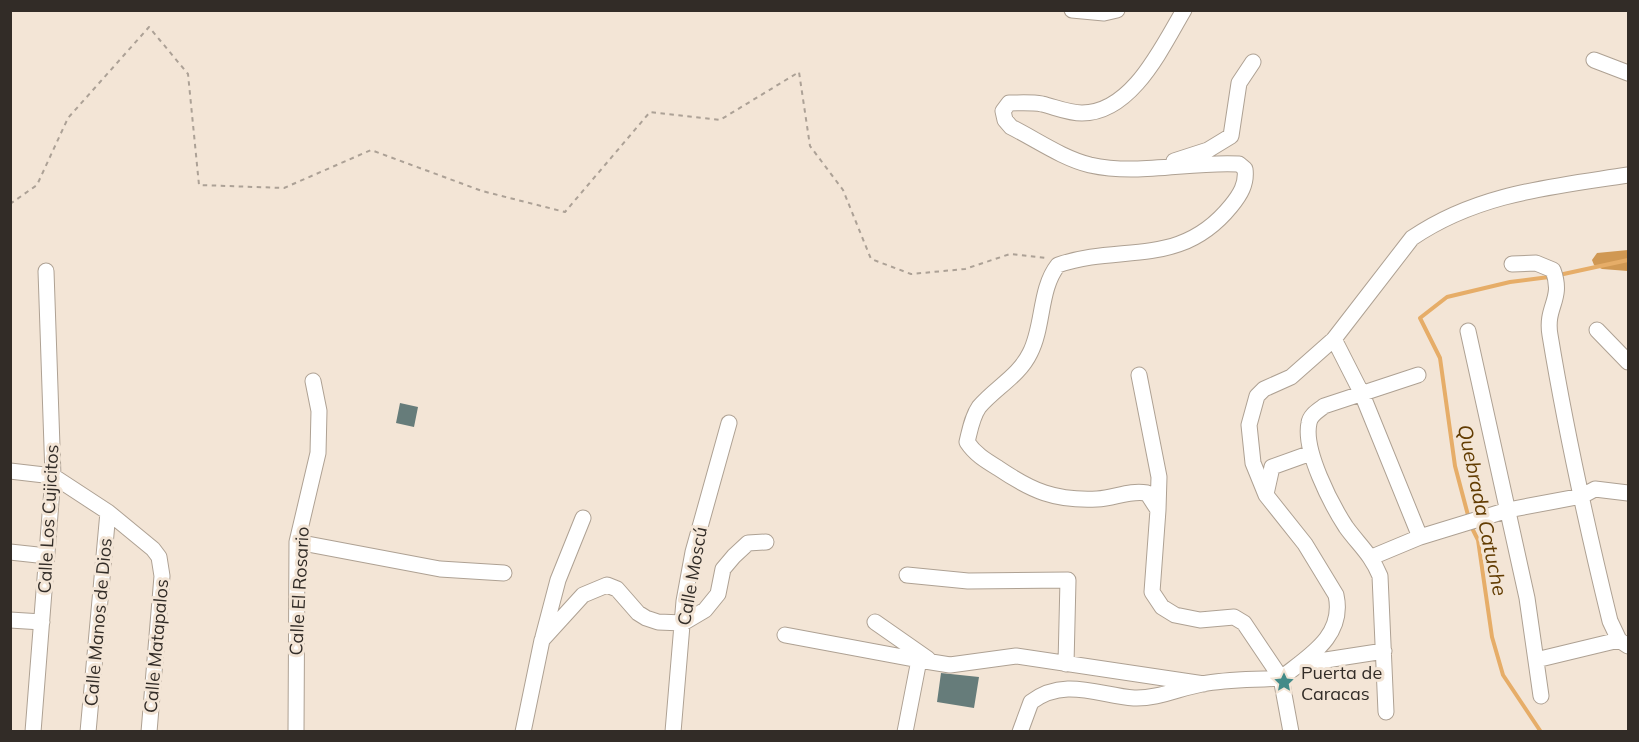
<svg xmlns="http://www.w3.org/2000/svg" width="1639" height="742" font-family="Mulish,sans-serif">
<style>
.forest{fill:#d09853}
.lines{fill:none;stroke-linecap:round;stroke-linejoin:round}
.stream{stroke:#e6ad68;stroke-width:4}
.building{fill:#667c7a}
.minor-casing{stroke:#aea193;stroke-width:17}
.path{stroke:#aca196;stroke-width:2;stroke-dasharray:4.5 4.5;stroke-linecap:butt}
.minor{stroke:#fff;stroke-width:15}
.labels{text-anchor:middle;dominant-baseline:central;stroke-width:6;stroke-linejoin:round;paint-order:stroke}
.street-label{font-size:18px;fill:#322c27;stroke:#f3e5d6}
.poi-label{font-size:18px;fill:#322c27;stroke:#f3e5d6;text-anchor:start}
.water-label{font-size:20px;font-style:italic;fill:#623c02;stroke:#f3e5d6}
</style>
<rect width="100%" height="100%" fill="#f3e5d6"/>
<!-- forest -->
<path class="forest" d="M1628 250V271L1602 269 1594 265 1592 260 1597 253Z"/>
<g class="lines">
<!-- stream -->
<path class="stream" d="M1559 275 1628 260
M1469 519 1455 466 1440 358 1420 318 1447 297 1510 282 1549 277
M1471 526 1478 540 1492 637 1503 675 1541 732"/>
</g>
<!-- building -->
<path class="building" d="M400 403 418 407 414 427 396 423Z
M941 673 979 677 974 708 937 702Z"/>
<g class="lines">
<!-- minor casing -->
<g class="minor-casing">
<path id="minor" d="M1072 10 1104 13 1117 10
M1184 10C1162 47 1132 113 1082 113 1068 113 1055 107 1042 104 1031 102 1020 103 1009 103L1003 111 1005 120 1011 127C1037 140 1062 158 1090 165 1139 176 1190 161 1239 164L1245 169C1247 184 1240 195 1231 206 1180 269 1122 243 1058 265 1039 289 1044 326 1030 353 1019 376 995 388 979 407 972 417 970 430 967 442 975 454 985 460 998 468 1032 491 1055 501 1097 499 1115 498 1129 490 1147 493L1158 510 1152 592 1162 607 1175 615 1200 620 1234 617 1244 623 1281 678 1291 732
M1594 60 1628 73
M1174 161 1208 150 1231 136 1239 83 1253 62
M1512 264 1536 263 1553 270C1564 300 1545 306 1550 335 1566 432 1587 527 1610 621L1619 640 1628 646
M1597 330 1628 362
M1468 331 1527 598 1541 696
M1334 339 1362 394 1420 537
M1139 375 1159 477 1158 510
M10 471 53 476 108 512 153 549 159 557 162 576 149 732
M1266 494 1272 467 1311 453
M297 542 440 569 504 573
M10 552 47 556
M1372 557 1420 537 1508 510 1582 496 1595 489 1628 493
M907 575 968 581 1068 580 1066 664
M10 620 42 622
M875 622 928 659
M785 635 919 660
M543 637 558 580 583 518
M1536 660 1619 640
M1300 664 1384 651
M1281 678C1309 656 1345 636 1336 595L1305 544 1266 495 1253 463 1249 425 1257 396 1264 389 1291 377 1334 339 1412 238C1478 193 1551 187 1628 175
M1386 712 1380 576C1371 554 1359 545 1346 527 1331 504 1303 450 1309 423 1310 415 1318 411 1324 406L1418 375
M33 732 53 476 46 271
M88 732 108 512
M296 732 297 542 318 453 319 411 313 381
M523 732 542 640 583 595 607 585 617 589 638 613 646 618 658 622 683 623 705 610 718 594 723 569 734 556 748 543 766 542
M673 732 684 601 693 552 729 423
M905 732 919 660 950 665 1016 656 1204 684
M1020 732 1031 702C1064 677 1098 695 1134 698 1157 699 1180 688 1202 684 1228 679 1255 680 1281 678"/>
</g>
<!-- path -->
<path class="path" d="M10 204 37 185 68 118 149 27 188 74 199 185 284 188 371 150 482 191 565 212 650 112 720 120 799 72 810 146 843 190 871 259 911 274 965 269 1010 254 1047 258"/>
<!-- minor -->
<use href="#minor" class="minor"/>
</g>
<!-- icons -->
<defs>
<g id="sight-bare" transform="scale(1.62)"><path d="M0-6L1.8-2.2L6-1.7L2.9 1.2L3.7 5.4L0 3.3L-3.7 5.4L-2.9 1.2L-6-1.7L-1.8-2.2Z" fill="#438b88" stroke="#f3e5d6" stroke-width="2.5" paint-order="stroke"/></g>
</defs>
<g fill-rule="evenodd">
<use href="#sight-bare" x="1284" y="682"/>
</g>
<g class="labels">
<!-- street labels -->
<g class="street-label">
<text transform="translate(48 519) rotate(-87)">Calle Los Cujicitos</text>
<text transform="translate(692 576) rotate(-80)">Calle Moscú</text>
<text transform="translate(299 591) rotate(-87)">Calle El Rosario</text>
<text transform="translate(98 622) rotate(-85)">Calle Manos de Dios</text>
<text transform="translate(156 646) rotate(-85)">Calle Matapalos</text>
</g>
<!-- poi labels -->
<g class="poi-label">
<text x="1301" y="672">Puerta de<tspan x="1301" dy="21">Caracas</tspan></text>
</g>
<!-- water labels -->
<g class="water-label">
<text transform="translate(1483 510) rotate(78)">Quebrada Catuche</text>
</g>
</g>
<!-- border -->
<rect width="1639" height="742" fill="none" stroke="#322c27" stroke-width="24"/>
</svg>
